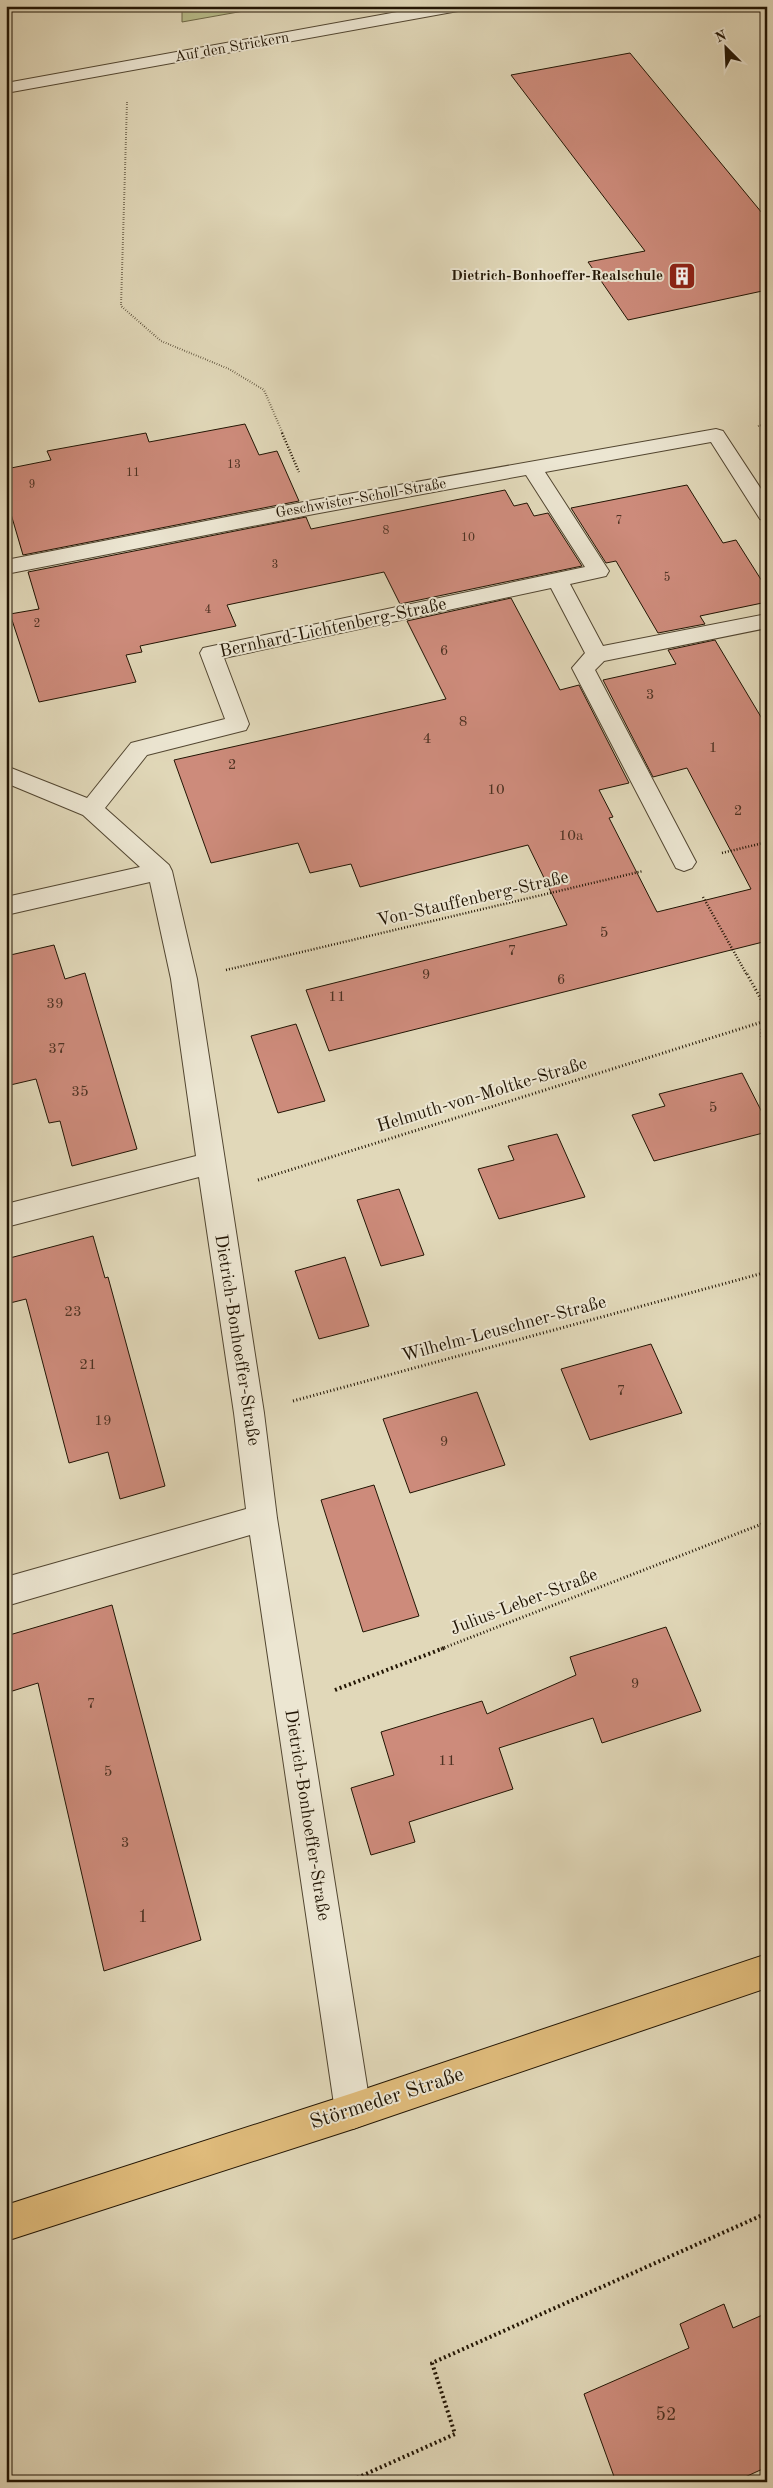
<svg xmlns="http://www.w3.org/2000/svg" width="773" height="2488" font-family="'Old Standard TT',serif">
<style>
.green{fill:#b8bd8b;stroke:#6d6948}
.building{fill:#cd8b7b;stroke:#221504}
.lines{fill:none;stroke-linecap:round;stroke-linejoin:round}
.minor-casing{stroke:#524631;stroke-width:2}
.major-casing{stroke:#221504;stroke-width:2}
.path-far3{stroke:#221504;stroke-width:2;stroke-dasharray:0.5 2;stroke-linecap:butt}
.path-far2{stroke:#221504;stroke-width:2.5;stroke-dasharray:1 2;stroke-linecap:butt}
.path-far1{stroke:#221504;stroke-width:3;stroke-dasharray:1 2.5;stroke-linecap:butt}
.path{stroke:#221504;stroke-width:4;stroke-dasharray:2 3;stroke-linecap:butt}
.minor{fill:#ece6d2;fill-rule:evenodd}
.major{fill:#e0bc7c;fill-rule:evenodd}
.labels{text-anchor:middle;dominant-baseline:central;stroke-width:4;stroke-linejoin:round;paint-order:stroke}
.far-number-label{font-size:12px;fill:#4d3222}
.far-street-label{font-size:15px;fill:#221504;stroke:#ece6d2}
.far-poi-label{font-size:15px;font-weight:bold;fill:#221504;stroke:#ece6d2;text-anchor:end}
.number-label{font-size:15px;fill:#4d3222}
.street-label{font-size:18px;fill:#221504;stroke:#ece6d2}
.near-number-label{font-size:18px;fill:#4d3222}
.near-street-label{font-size:21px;fill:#221504;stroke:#ece6d2}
</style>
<rect width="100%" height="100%" fill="#e1d8b9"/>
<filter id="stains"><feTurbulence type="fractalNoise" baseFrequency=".004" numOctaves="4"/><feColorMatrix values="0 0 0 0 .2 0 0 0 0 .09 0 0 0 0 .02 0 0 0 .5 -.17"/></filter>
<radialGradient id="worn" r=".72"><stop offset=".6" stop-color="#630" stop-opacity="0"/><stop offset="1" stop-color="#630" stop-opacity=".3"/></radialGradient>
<!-- green -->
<path class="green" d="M182 6H272L182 22Z"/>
<!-- building -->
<path class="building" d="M630 53 767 219V290L628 320 588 262 645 251 511 75Z
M245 424 259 455 277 451 299 501 23 555 6 497V469L51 460 47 451 146 433 149 442Z
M687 485 723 543 736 540 767 589V602L700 616 705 624 658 633 616 561 606 563 571 508Z
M505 490 514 506 527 503 534 516 548 513 582 566 400 604 384 572 227 605 236 626 140 646 142 652 126 655 136 682 39 702 10 614 39 609 28 572 306 517 311 529Z
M511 598 560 690 579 685 629 783 599 790 613 817 609 818 657 912 751 889 687 768 653 777 603 680 676 664 668 650 715 640 767 727V941L329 1051 306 990 567 925 528 845 360 887 351 864 310 873 298 843 211 863 174 760 446 699 407 621Z
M54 945 65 979 85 973 137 1149 72 1166 60 1121 49 1123 36 1079 6 1086V956Z
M296 1024 325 1101 278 1113 251 1036Z
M742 1073 767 1122V1132L654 1161 632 1115 665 1106 659 1094Z
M557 1134 585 1197 499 1219 478 1169 514 1160 508 1146Z
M399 1189 424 1255 381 1266 357 1200Z
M93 1236 105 1278 108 1277 165 1486 120 1499 108 1452 69 1463 26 1299 6 1304V1259Z
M345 1257 369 1326 319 1339 295 1271Z
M651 1344 682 1413 590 1440 561 1369Z
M477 1392 505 1465 410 1493 383 1419Z
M374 1485 419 1616 363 1632 321 1500Z
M112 1605 201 1940 104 1971 38 1683 6 1693V1636Z
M666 1627 701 1711 602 1743 593 1718 499 1748 513 1789 409 1822 415 1842 371 1855 351 1788 394 1775 381 1732 482 1701 487 1714 576 1675 570 1657Z
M724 2304 733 2328 767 2313V2467L734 2482H616L584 2394 689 2348 680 2324Z"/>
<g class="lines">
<!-- minor casing -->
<g class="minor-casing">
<path id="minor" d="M430 6H466L458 11 6 93V83Z
M716 429 723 431 767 498V521L760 519 711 442 545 472 609 571 606 576 570 584 603 646 767 614V628L604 661 595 670 696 862 692 868 684 871 676 868 572 668 585 653 551 588 224 658 249 724 246 730 147 755 105 808 169 865 172 871 197 979 264 1413 277 1518 371 2111 366 2124 353 2129 340 2124 335 2111 250 1535 6 1606V1577L246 1509 234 1413 199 1177 6 1227V1204L196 1156 171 979 150 882 6 915V897L140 867 83 815 6 783V766L87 798 131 743 225 719 200 653 203 648 585 567 526 475 314 514 6 574V560L314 500Z"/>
</g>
<!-- major casing -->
<g class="major-casing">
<path id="major" d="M767 1954V1988L353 2129 6 2241V2205L353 2093Z"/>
</g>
<!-- path-far3 -->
<path class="path-far3" d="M127 102 121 306 161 341 229 369 264 390 283 434
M758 426 767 424"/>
<!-- path-far2 -->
<path class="path-far2" d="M282 433 299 472
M722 853 767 842
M703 897 747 975
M226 970 643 871"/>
<!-- path-far1 -->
<path class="path-far1" d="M747 974 767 1010
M767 1016C759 1028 761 1040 767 1053
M258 1180 762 1022 767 1025
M293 1401 767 1272
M441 1649 767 1522"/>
<!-- path -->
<path class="path" d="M335 1690 444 1648
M348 2482 455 2434 432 2363 767 2213"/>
<!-- minor -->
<use href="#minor" class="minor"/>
<!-- major -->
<use href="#major" class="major"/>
</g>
<!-- icons -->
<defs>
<g id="building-square" transform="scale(1.4375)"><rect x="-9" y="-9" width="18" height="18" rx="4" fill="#8f2418" stroke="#ece6d2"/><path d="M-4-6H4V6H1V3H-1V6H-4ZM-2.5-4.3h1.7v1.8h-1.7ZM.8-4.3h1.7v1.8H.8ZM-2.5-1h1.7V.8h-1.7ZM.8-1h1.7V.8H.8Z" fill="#fff"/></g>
</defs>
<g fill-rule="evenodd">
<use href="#building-square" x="682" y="276"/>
</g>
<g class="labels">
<!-- far-number labels -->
<g class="far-number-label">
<text x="234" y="465">13</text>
<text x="133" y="473">11</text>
<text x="32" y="485">9</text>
<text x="619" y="521">7</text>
<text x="386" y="531">8</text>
<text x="468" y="538">10</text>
<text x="275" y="565">3</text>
<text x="667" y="578">5</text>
<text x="208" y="610">4</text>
<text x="37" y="624">2</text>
</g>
<!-- far-street labels -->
<g class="far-street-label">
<text transform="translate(232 48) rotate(-10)">Auf den Strickern</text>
<text transform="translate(361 499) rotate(-10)">Geschwister-Scholl-Straße</text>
</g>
<!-- far-poi labels -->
<g class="far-poi-label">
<text x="663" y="276">Dietrich-Bonhoeffer-Realschule</text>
</g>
<!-- number labels -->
<g class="number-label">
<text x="444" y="651">6</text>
<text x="650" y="695">3</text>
<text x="463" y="722">8</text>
<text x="427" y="739">4</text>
<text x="713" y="748">1</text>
<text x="232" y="765">2</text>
<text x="496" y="790">10</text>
<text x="738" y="811">2</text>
<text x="571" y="836">10a</text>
<text x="604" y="933">5</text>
<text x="512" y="951">7</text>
<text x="426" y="975">9</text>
<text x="561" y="980">6</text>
<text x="337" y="997">11</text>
<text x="55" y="1004">39</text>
<text x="57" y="1049">37</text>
<text x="80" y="1092">35</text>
<text x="713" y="1108">5</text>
<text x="73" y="1312">23</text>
<text x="88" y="1365">21</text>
<text x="621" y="1391">7</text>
<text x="103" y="1421">19</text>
<text x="444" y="1442">9</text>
<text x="635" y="1684">9</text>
<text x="91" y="1704">7</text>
<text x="447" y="1761">11</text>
<text x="108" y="1772">5</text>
<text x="125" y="1843">3</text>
</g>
<!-- street labels -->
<g class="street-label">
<text transform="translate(333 628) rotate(-12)">Bernhard-Lichtenberg-Straße</text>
<text transform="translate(473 899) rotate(-13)">Von-Stauffenberg-Straße</text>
<text transform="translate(482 1095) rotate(-17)">Helmuth-von-Moltke-Straße</text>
<text transform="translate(504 1329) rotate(-15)">Wilhelm-Leuschner-Straße</text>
<text transform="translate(237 1340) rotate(81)">Dietrich-Bonhoeffer-Straße</text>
<text transform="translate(524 1602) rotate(-21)">Julius-Leber-Straße</text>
<text transform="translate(307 1815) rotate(81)">Dietrich-Bonhoeffer-Straße</text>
</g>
<!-- near-number labels -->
<g class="near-number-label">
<text x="143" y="1917">1</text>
<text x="666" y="2415">52</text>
</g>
<!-- near-street labels -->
<g class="near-street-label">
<text transform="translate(387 2099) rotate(-18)">Störmeder Straße</text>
</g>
</g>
<!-- margin -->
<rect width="773" height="2488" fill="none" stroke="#e1d8b9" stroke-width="25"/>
<rect x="8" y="8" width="758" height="2473" fill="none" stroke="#221504" stroke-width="2.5"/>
<rect x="12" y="12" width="748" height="2463" fill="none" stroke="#221504"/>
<!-- north arrow -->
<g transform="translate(726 48) rotate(336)" stroke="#ece6d2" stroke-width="4" paint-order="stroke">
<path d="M0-4L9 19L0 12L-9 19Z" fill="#221504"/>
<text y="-8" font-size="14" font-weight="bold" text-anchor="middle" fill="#221504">N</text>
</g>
<rect width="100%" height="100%" filter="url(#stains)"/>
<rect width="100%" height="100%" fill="url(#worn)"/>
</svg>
